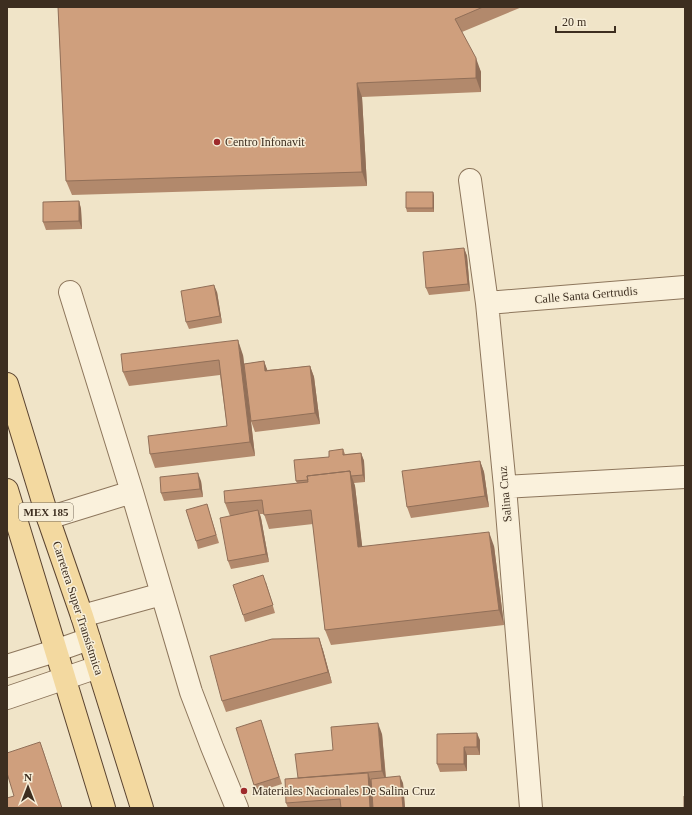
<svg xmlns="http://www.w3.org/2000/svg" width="692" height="815" font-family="'Times New Roman',serif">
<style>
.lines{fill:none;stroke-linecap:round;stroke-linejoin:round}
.street-casing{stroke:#8d765c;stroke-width:24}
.primary-casing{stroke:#5b4430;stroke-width:24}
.street{stroke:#faf1dc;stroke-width:22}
.primary{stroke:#f3d9a0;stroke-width:22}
.wall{fill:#b2896c}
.shaded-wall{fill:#916f58}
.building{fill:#cf9f7d;stroke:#916f58}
.poi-dot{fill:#9e2a2b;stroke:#f7eed8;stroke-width:1.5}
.labels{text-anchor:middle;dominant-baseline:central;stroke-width:3;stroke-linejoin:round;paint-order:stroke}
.shield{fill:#f7eed8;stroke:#756857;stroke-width:1}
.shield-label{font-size:11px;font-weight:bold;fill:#3d2e20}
.poi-label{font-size:12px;fill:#3d2e20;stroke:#f7eed8;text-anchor:start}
.street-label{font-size:12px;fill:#3d2e20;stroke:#f7eed8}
</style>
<rect width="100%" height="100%" fill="#f0e4c8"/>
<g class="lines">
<!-- street casing -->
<g class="street-casing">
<path id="street" d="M470 180 487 303 505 487 531 808
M70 292 132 492 191 692 212 747 237 808
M487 303 685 287
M505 487 685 477
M48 518 132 492
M82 616 162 594
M7 666 55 651 89 639
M7 698 98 667"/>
</g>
<!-- primary casing -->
<g class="primary-casing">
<path id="primary" d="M7 384 48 518 82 616 142 808
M7 490 104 808"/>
</g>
<!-- street -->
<use href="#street" class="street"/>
<!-- primary -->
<use href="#primary" class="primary"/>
</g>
<!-- wall -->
<path class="wall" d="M58 7H522L462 32 481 72V92L362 97 367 186 72 195 66 181Z
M433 192 434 196V212H407L406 208Z
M79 201 81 209 82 229 46 230 43 222Z
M464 248 467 256 470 291 429 295 426 288Z
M217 292 222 323 189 329 186 322Z
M243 355 244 364 264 361 267 370 310 366 314 377 320 424 255 432 251 421 255 456 155 468 150 454 227 426 220 375 129 386 123 372Z
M343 449 345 454 361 453 364 461 365 482 354 483 355 486 362 547 494 546 504 625 331 645 325 630 313 524 269 529 264 514H260L261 518 269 562 231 569 228 561 230 516 225 503 297 483 296 481 329 457Z
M480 461 484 472 489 507 411 518 407 507Z
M201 481 203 497 164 501 161 493Z
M207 504 219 543 198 549 196 541Z
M266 582 275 613 245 622 243 615Z
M319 638 323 650 332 683 226 712 222 701Z
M263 727 282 784 257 792 254 785Z
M382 734 386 777 403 783 405 808H288L286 803 298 778 333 750Z
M437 734 480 740V755H467V771L440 772 437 764Z"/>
<!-- shaded-wall -->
<path class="shaded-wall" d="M476 58 481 72V92L476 78Z
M357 83 362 97 367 186 362 172Z
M433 192 434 196V212L433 208Z
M79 201 81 209 82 229 79 221Z
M464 248 467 256 470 291 468 284Z
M214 285 217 292 222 323 220 316Z
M238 340 243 355 255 456 250 442Z
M264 361 268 372 265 371Z
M310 366 314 377 320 424 315 413Z
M361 453 364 461 365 482 363 475Z
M480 461 484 472 489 507 485 496Z
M350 471 355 486 364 561 358 547Z
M198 473 201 481 203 497 200 489Z
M258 510 261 518 269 562 266 554Z
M489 532 494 546 504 625 499 610Z
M319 638 323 650 332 683 328 672Z
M378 723 382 734 386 782 382 771Z
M477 733 480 740V755L477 747Z
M40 742 44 753 62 808Z
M464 747 467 755V771L464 764Z
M368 773 373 787 374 808H370Z
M400 776 403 783 405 808H403Z"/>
<!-- building -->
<path class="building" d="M58 7H483L455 19 476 58V78L357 83 362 172 66 181Z
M406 192H433V208H406Z
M79 201V221L43 222V202Z
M464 248 468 284 426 288 423 252Z
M214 285 220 316 186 322 181 291Z
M238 340 250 442 150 454 148 436 227 426 219 360 123 372 121 354Z
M264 361 265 371 310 366 315 413 251 421 244 364Z
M343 449V455L361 453 363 475 351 476 350 471 307 476 308 480 296 481 294 460 329 457V451Z
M480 461 485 496 407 507 402 471Z
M350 471 358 547 489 532 499 610 325 630 311 510 264 515 262 500 225 503 224 491 308 482 307 476Z
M198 473 200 489 161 493 160 477Z
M207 504 216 535 196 541 186 510Z
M258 510 266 554 228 561 220 518Z
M263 575 273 605 243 615 233 585Z
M319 638 328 672 222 701 210 656 272 639Z
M261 720 279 777 254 785 236 728Z
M378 723 382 771 298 778 295 754 333 750 331 727Z
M477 733V747H464V764H437V734Z
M40 742 62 808H7V798L14 796 7 773V753Z
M368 773 370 808H341L340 799 286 803 285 779Z
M400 776 403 808H373L371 779Z
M684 796H685V808H684Z"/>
<!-- markers -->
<g class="poi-dot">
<circle cx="217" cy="142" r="4"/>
<circle cx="244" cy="791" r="4"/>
</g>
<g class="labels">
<!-- shield labels -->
<rect class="shield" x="19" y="503" width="54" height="18" rx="3"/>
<g class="shield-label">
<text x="46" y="512">MEX 185</text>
</g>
<!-- poi labels -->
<g class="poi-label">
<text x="225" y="142">Centro Infonavit</text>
<text x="252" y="791">Materiales Nacionales De Salina Cruz</text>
</g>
<!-- street labels -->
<g class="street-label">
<text transform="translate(586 295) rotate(-5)">Calle Santa Gertrudis</text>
<text transform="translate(505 494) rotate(-95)">Salina Cruz</text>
<text transform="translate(78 608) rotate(72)">Carretera Super Transístmica</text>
</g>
</g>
<!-- border -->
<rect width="692" height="815" fill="none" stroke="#3d2e20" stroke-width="16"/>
<!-- north arrow -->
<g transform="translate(28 787)" stroke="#f7eed8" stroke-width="3" paint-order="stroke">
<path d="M0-3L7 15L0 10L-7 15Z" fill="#3d2e20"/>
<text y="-6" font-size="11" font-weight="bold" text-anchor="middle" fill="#3d2e20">N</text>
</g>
<!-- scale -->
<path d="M556 26v6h59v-6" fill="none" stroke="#3d2e20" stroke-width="2"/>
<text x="562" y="26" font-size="12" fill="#3d2e20" stroke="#f7eed8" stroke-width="3" paint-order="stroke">20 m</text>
</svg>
